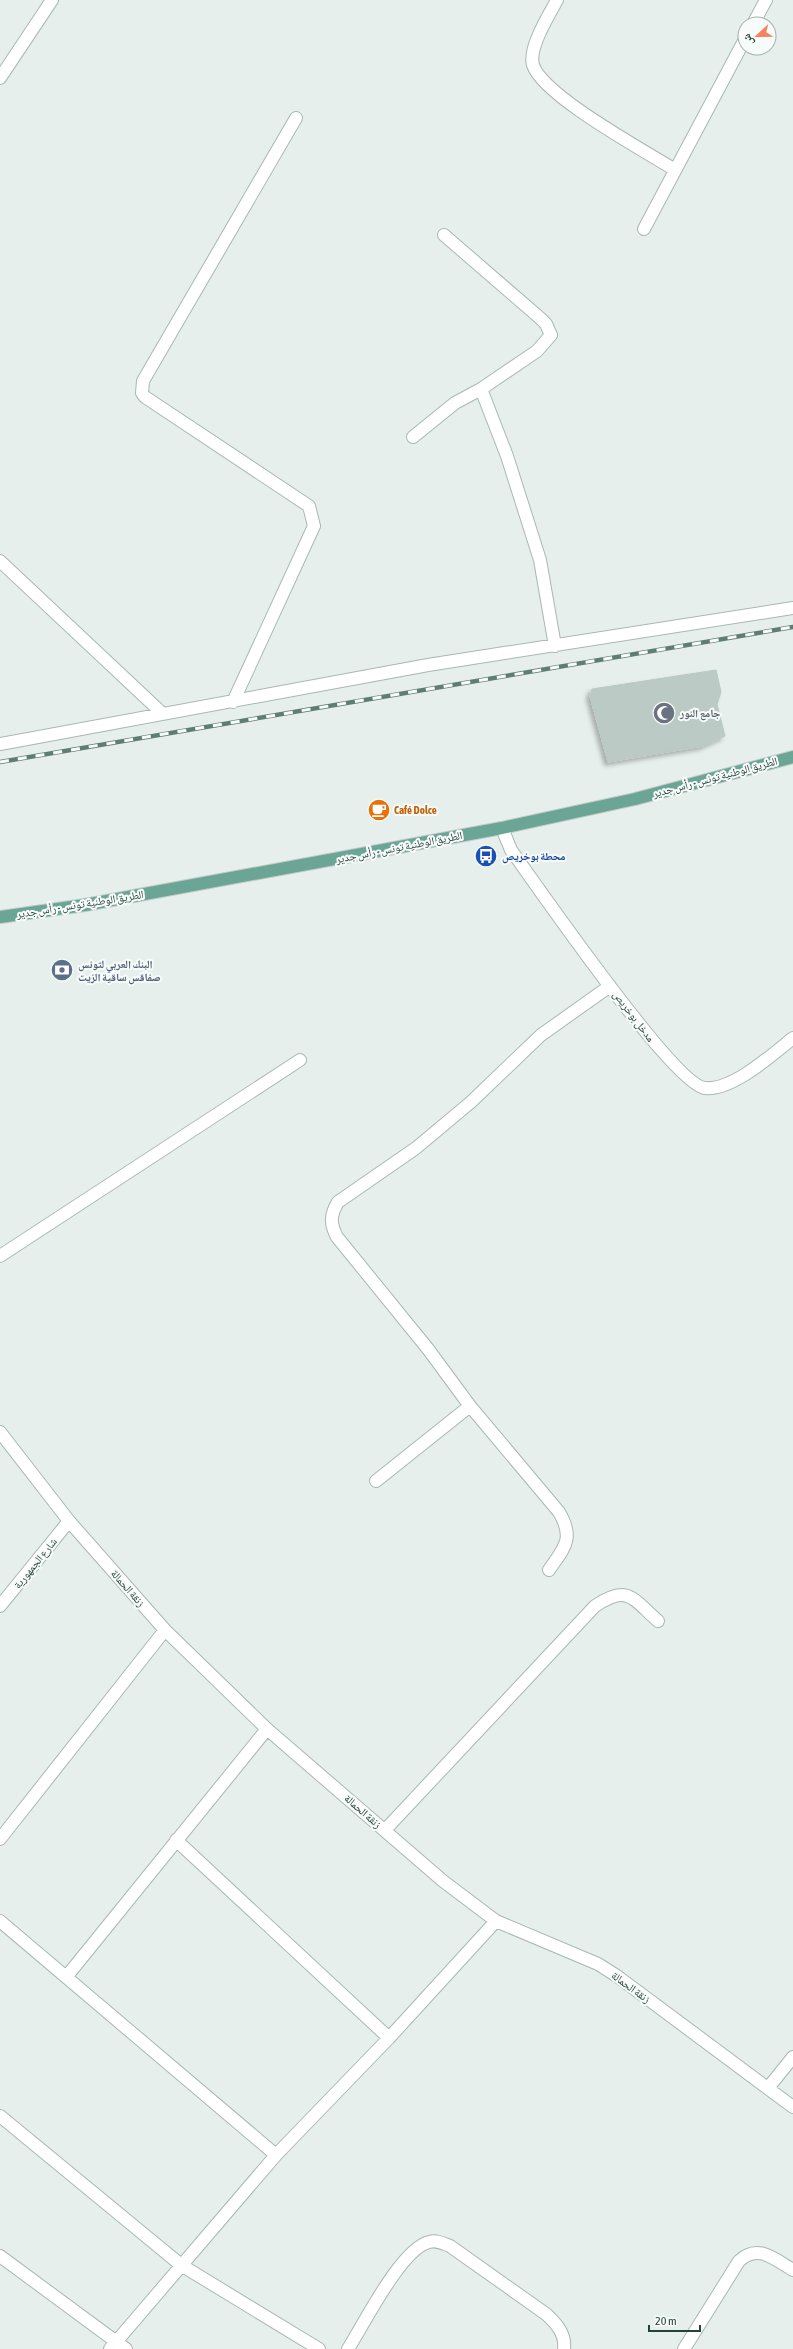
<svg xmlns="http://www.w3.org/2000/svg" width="793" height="2349" font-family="'Asap Condensed','Noto Naskh Arabic',sans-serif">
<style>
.building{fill:#bbcac4;stroke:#b8c9c2;filter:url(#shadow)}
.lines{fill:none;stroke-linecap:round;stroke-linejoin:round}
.minor-casing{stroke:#a8b8b2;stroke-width:14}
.major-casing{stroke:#c2cac8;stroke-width:14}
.minor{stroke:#fff;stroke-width:12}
.major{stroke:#6aa596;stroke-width:12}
.rail-casing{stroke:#5f7d75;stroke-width:4.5}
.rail{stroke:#f7fbf9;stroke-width:3;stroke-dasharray:9;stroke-linecap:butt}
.labels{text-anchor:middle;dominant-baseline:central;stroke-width:4;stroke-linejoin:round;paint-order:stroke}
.worship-label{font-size:11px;font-weight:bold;fill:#5b616d;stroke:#f7fbf9;text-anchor:start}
.street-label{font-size:11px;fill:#24423a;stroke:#f7fbf9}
.food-label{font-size:11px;font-weight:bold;fill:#c56008;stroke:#f7fbf9;text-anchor:start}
.transit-label{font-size:11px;font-weight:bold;fill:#164399;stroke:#f7fbf9;text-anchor:start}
.service-label{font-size:11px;font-weight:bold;fill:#4e5e75;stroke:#f7fbf9;text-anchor:start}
</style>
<defs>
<filter id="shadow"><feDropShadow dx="-3.5" dy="3.5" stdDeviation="2" flood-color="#0004"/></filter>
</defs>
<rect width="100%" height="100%" fill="#e6efeb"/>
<!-- building -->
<path class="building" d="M716 670 721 692 717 704 725 736 703 746 608 762 590 696 592 689Z"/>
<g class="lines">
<!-- minor casing -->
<g class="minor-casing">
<path id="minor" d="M557 0C549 15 528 48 533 65 543 96 645 151 675 170
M753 24 766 0
M0 78 52 0
M644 229 745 39
M444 235 540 318 546 324 551 335 537 351 481 389 507 456 540 560 555 646
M413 437 455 403 481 389
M0 561 163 714
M233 702 314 526 309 506 145 397 142 393 143 381 296 118
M0 744 428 665 793 608
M502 828 511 850C537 886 674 1085 705 1088 732 1091 773 1054 793 1038
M0 1256 300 1060
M470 1406 559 1512C575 1539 564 1548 549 1570
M0 1432 69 1521 165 1630 267 1729 443 1881 496 1921 598 1964 617 1976 793 2107
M376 1481 470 1406 428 1349 337 1237C330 1224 330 1215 338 1202L416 1148 471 1102 541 1035 610 986
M0 1606 69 1521
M385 1830 595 1606C628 1584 632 1598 658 1621
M0 1839 165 1630
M176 1840 389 2038
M0 1921 276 2155
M67 1976 267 1729
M768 2088 793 2057
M0 2116 181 2265 319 2349
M0 2256 126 2349
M110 2349 276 2155 389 2038 496 1921
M348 2349C364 2324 401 2249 429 2242 437 2240 442 2243 450 2246L546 2314C556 2323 566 2334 564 2349
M684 2349 739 2261C758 2243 774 2259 793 2270"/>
</g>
<!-- major casing -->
<g class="major-casing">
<path id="major" d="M0 917 85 905 502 828 635 799 793 757"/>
</g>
<!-- minor -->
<use href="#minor" class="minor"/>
<!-- major -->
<use href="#major" class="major"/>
<!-- rail casing -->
<g class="rail-casing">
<path id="rail" d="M0 762 793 627"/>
</g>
<!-- rail -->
<use href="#rail" class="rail"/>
</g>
<!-- icons -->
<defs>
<g id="mosque-disc" transform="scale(1.15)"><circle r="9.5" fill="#6b7280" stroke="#f7fbf9"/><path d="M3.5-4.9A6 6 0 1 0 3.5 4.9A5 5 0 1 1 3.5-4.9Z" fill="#fff"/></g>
<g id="cafe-disc" transform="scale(1.15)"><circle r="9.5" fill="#e8710a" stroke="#f7fbf9"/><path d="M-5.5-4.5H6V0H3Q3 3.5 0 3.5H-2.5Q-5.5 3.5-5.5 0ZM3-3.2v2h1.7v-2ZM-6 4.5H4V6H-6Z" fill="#fff"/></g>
<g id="bus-disc" transform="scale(1.15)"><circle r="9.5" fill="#1a4fb4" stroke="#f7fbf9"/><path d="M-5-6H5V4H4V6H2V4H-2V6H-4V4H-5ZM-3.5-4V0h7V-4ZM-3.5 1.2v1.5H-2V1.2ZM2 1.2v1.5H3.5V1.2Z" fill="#fff"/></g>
<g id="bank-disc" transform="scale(1.15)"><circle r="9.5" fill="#5c6f8a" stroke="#f7fbf9"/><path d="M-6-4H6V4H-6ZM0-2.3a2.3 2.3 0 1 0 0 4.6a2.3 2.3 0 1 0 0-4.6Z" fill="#fff"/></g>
</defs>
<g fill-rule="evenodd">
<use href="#mosque-disc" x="664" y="713"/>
<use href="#cafe-disc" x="379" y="810"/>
<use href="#bus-disc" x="486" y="856"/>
<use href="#bank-disc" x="62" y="970"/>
</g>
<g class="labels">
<!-- worship labels -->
<g class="worship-label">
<text x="680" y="713">جامع النور</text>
</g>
<!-- street labels -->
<g class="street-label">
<text transform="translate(715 777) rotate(-15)">الطريق الوطنية تونس - رأس جدير</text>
<text transform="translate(399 847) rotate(-11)">الطريق الوطنية تونس - رأس جدير</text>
<text transform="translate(80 904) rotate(-9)">الطريق الوطنية تونس - رأس جدير</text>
<text transform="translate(634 1016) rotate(53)">مدخل بوخريص</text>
<text transform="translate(35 1563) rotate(-51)">شارع الجمهورية</text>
<text transform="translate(128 1588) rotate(49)">زنقة الحمالة</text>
<text transform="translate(363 1811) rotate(41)">زنقة الحمالة</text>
<text transform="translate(631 1987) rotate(36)">زنقة الحمالة</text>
</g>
<!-- food labels -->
<g class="food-label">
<text x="394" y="810">Café Dolce</text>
</g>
<!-- transit labels -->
<g class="transit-label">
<text x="502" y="856">محطة بوخريص</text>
</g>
<!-- service labels -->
<g class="service-label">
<text x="78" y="964">البنك العربي لتونس<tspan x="78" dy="13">صفاقس ساقية الزيت</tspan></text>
</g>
</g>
<!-- north arrow -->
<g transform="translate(757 36) rotate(248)"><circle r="19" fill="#f7fbf9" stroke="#a3b1ad"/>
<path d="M0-3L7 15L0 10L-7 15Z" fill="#f4845f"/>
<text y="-6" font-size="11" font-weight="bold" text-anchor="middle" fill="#24423a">ش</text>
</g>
<!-- scale -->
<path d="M649 2325v6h51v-6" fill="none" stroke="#24423a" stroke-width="2"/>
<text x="655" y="2325" font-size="12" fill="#24423a" stroke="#f7fbf9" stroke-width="3" paint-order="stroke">20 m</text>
</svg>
